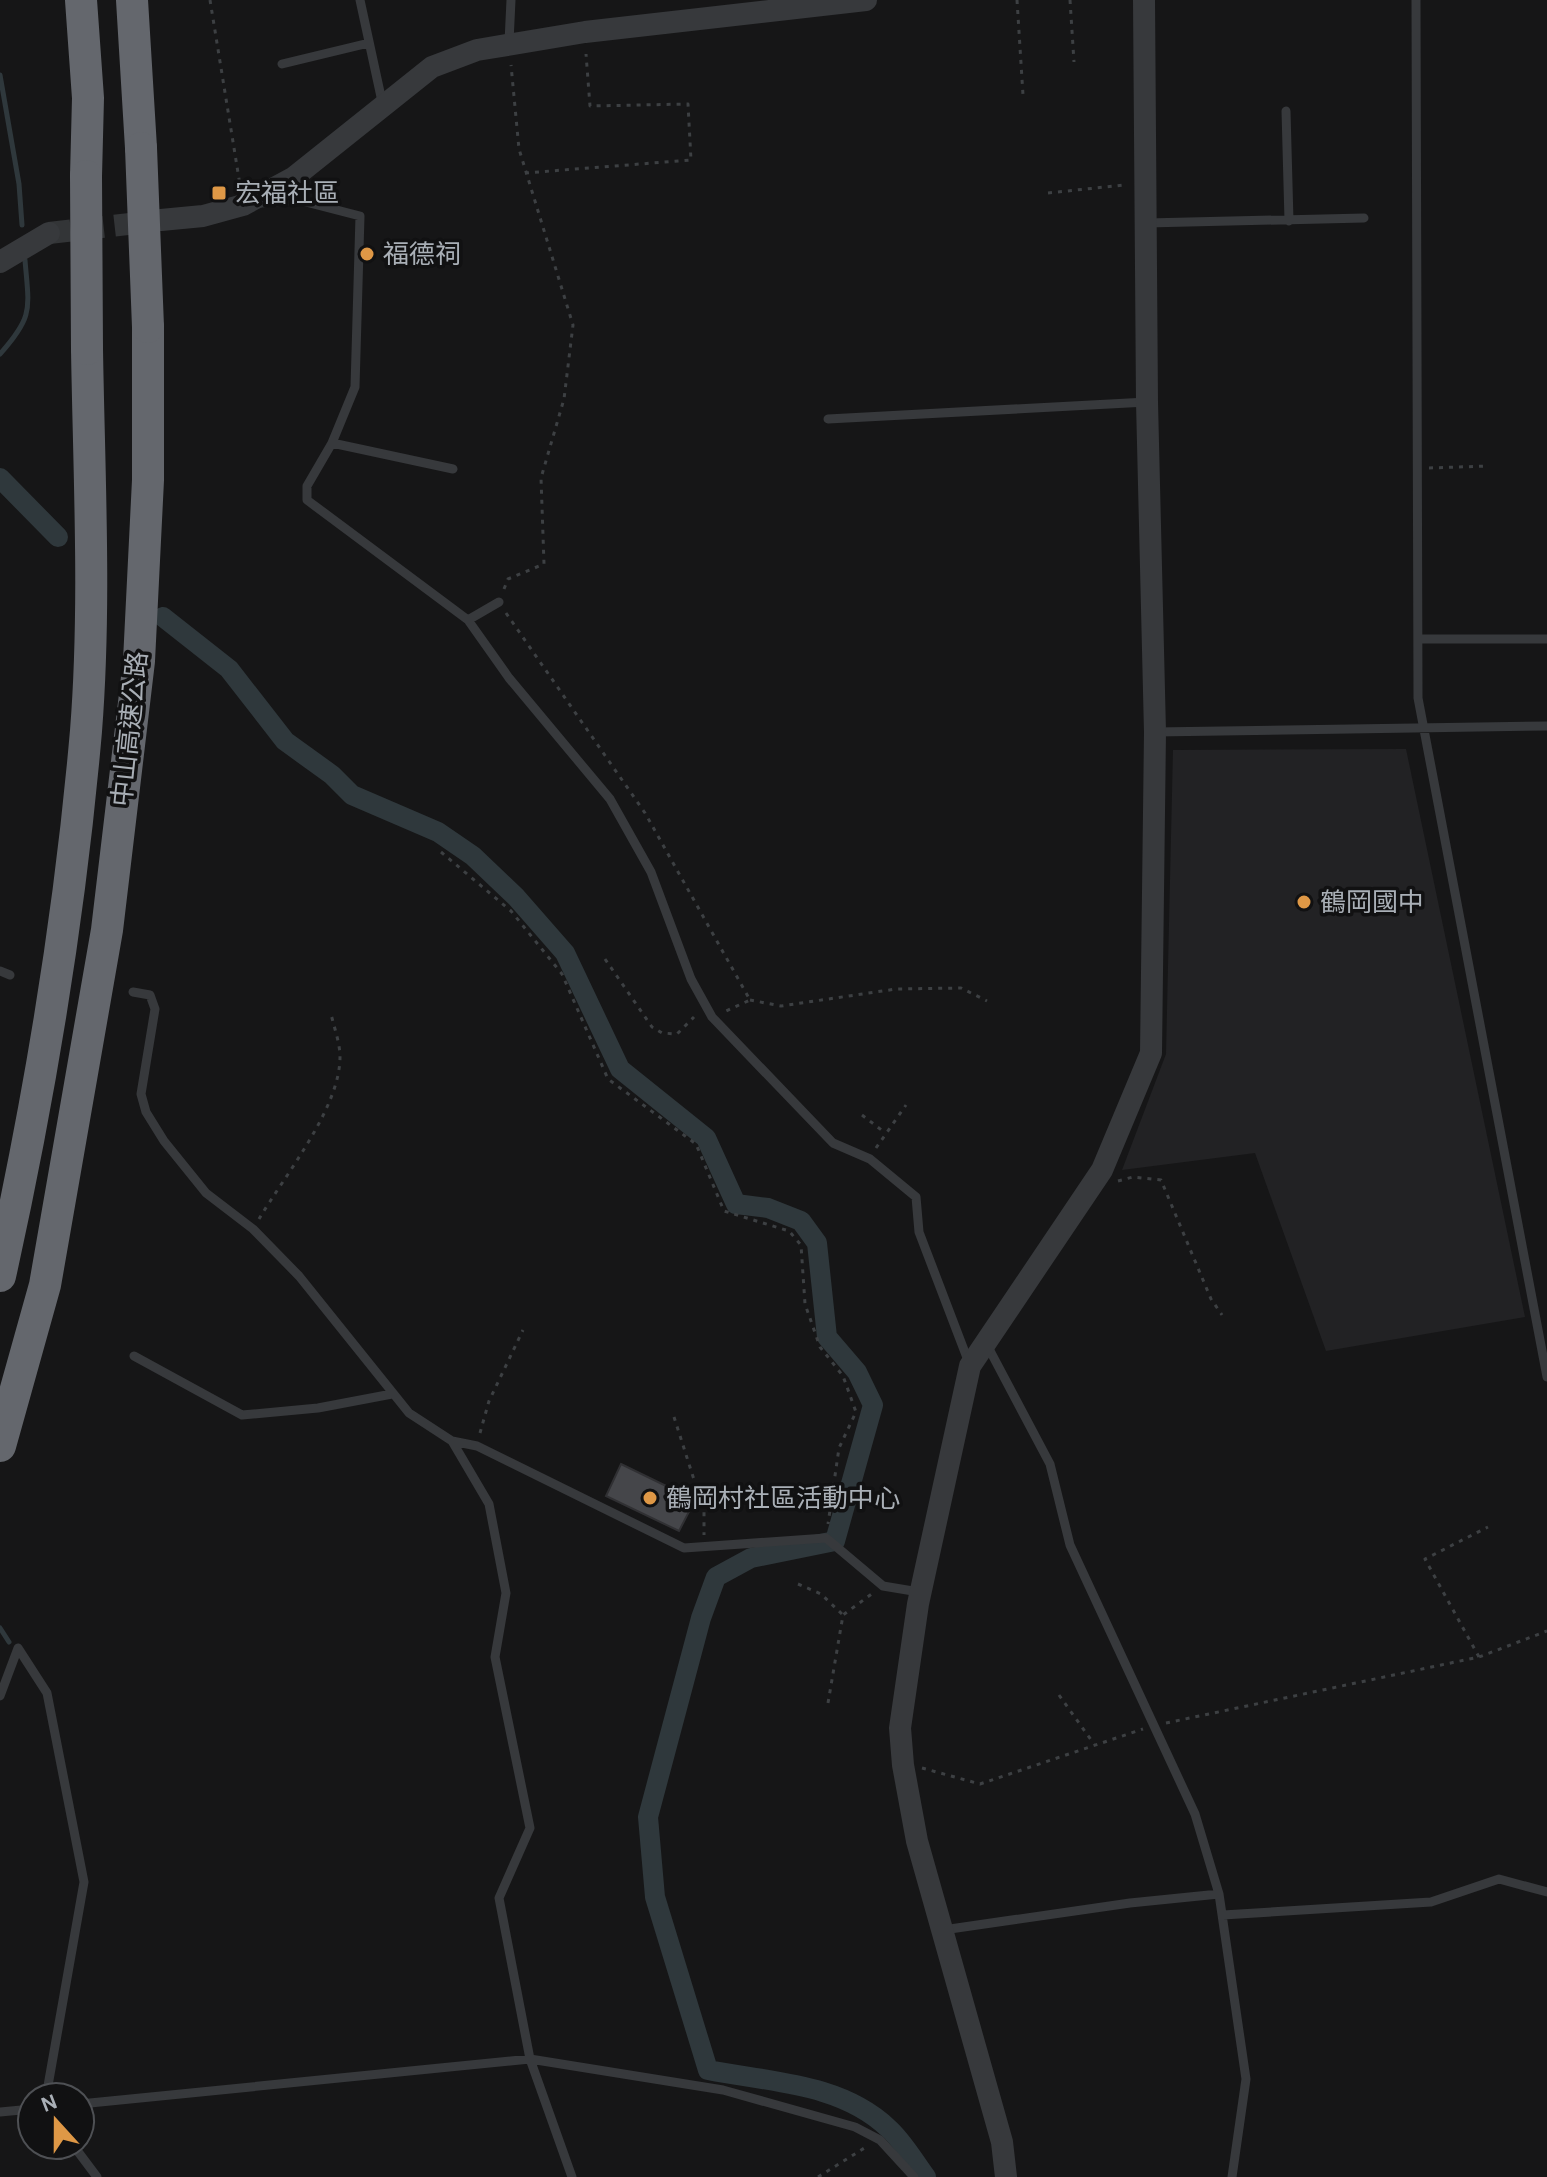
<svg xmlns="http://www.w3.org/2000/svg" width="1547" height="2177" font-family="Karla,'Noto Sans TC',sans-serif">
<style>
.built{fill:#222224}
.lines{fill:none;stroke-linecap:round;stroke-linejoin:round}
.stream{stroke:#2f383c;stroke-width:5}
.canal{stroke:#2f383c;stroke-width:20}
.building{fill:#45464a;stroke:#303033;stroke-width:2}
.tertiary-tunnel{stroke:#333537;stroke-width:22;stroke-dasharray:22 11;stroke-linecap:butt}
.path{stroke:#3d4043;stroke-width:3;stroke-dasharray:4 6;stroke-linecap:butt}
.service{stroke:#37393c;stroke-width:9}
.tertiary{stroke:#37393c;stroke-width:22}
.motorway{stroke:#64676d;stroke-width:32}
.motorway-bridge{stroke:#64676d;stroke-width:32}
.poi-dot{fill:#df9846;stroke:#111112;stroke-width:3}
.labels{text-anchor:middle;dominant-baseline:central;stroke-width:7;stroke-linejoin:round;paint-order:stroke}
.poi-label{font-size:26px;fill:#a9afb6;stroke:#111112;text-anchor:start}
.street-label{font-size:26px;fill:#a9afb6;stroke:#111112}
</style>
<rect width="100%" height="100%" fill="#161617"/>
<!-- built -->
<path class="built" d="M1406 749 1525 1317 1326 1351 1255 1153 1122 1170 1166 1054 1173 750Z"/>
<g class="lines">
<!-- stream -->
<path class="stream" d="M0 75 19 184 22 225
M0 354C34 316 29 309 25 260
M0 1628 9 1642"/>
<!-- canal -->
<path class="canal" d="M0 478 58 537
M163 617 229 669 285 741 332 775 352 795 438 832 473 856 516 897 565 953 620 1069 706 1138 736 1204 768 1208 801 1221 817 1243 827 1337 857 1372 873 1405 835 1541 751 1558 716 1577 701 1618 648 1817 655 1897 708 2070C769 2082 841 2083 888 2128 903 2141 914 2161 926 2177"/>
</g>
<!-- building -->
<path class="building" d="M621 1464 695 1500 679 1531 606 1496Z"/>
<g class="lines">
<!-- tertiary-tunnel -->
<path class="tertiary-tunnel" d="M49 233 156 221"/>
<!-- path -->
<path class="path" d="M210 0 240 185
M1017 0 1023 95
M1070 0 1074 62
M525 173 691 160 688 104 590 106 586 54
M1048 193 1124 185
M1429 468 1489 466
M504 589 508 579 544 564 541 478 564 399 573 325 519 149 511 65
M506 613 645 813 750 1000 726 1011
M441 852 511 911 562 974 608 1079 696 1144 724 1211 789 1231 801 1245 805 1304 820 1347 843 1376 856 1412 839 1448 828 1524
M605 959 652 1027 662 1033 677 1034 694 1017
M750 1000 781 1006 896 989 961 988 987 1001
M862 1115 884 1132
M876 1148 906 1105
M1118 1181 1133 1177 1161 1180 1211 1299 1222 1315
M259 1219C285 1175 340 1108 340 1057 340 1043 334 1027 331 1014
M674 1417 704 1511V1535
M480 1433 489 1401 523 1330
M798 1584 821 1594 843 1615
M1479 1657 1425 1559 1488 1527
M1059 1695 1094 1744
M828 1703 843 1615 873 1593
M1166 1723 1479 1657 1547 1631
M922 1768 980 1784 1143 1729
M818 2177 866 2147"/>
<!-- service -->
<path class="service" d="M360 0 383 106
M1416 0 1418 698 1547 1377
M509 42 511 0
M282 64 369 43
M1286 111 1289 221
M261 203 298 200 360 216 355 387 332 443 307 486V500L468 620 499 602
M1147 223 1364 218
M828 419 1147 402
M332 443 453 469
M468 620 509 678 610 799 651 872 691 979 712 1017 833 1143 870 1159 916 1197 919 1232 969 1363
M1418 639H1547
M1155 732 1547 726
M0 971 10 975
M133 992 150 995 155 1009 141 1094 146 1112 164 1141 206 1193 253 1229 299 1276 409 1413 452 1441 477 1446 684 1548 826 1538 883 1586 919 1592
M987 1345 1050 1464 1070 1545 1195 1814 1219 1894 1246 2079 1232 2177
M134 1356 242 1415 318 1408 392 1394
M452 1441 489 1504 506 1593 495 1657 530 1828 499 1898 530 2059 572 2177
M18 1648 47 1693 84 1882 46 2097
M0 1696 18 1648
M1223 1915 1431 1902 1499 1879 1547 1892
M943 1930 1130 1903 1219 1894
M80 2104 530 2059 723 2090 855 2127 880 2140 914 2177
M0 2112 32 2109
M73 2145 97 2177"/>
<!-- tertiary -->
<path class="tertiary" d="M161 220 203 216 243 205 293 178 432 67 477 50 585 32 866 0
M0 262 49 233
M1006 2177 1002 2142 917 1841 903 1765 900 1728 918 1604 970 1366 1102 1170 1151 1053 1155 732 1147 402 1144 0"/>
<!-- motorway -->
<path class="motorway" d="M81 0 88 98 86 176
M132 0 141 148
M0 1276C40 1096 70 915 86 731 96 604 89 476 87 349
M0 1446 45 1285 107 930 139 661 148 480V327"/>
<!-- motorway-bridge -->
<path class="motorway-bridge" d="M141 148 148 327
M86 176 87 349"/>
</g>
<!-- markers -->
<g class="poi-dot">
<rect x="211" y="185" width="16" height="16" rx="4"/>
<circle cx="367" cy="254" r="8"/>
<circle cx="1304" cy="902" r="8"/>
<circle cx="650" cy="1498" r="8"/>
</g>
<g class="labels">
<!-- poi labels -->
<g class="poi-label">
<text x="235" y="193">宏福社區</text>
<text x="383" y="254">福德祠</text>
<text x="1320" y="902">鶴岡國中</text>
<text x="666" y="1498">鶴岡村社區活動中心</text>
</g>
<!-- street labels -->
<g class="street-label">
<text transform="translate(130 729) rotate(-84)">中山高速公路</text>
</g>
</g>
<!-- north arrow -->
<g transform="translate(56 2121) rotate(339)"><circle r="38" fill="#111112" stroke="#4e5054" stroke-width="2"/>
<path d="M0-6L14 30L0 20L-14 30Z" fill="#df9846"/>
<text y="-12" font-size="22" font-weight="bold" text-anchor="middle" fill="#a9afb6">N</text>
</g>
</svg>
